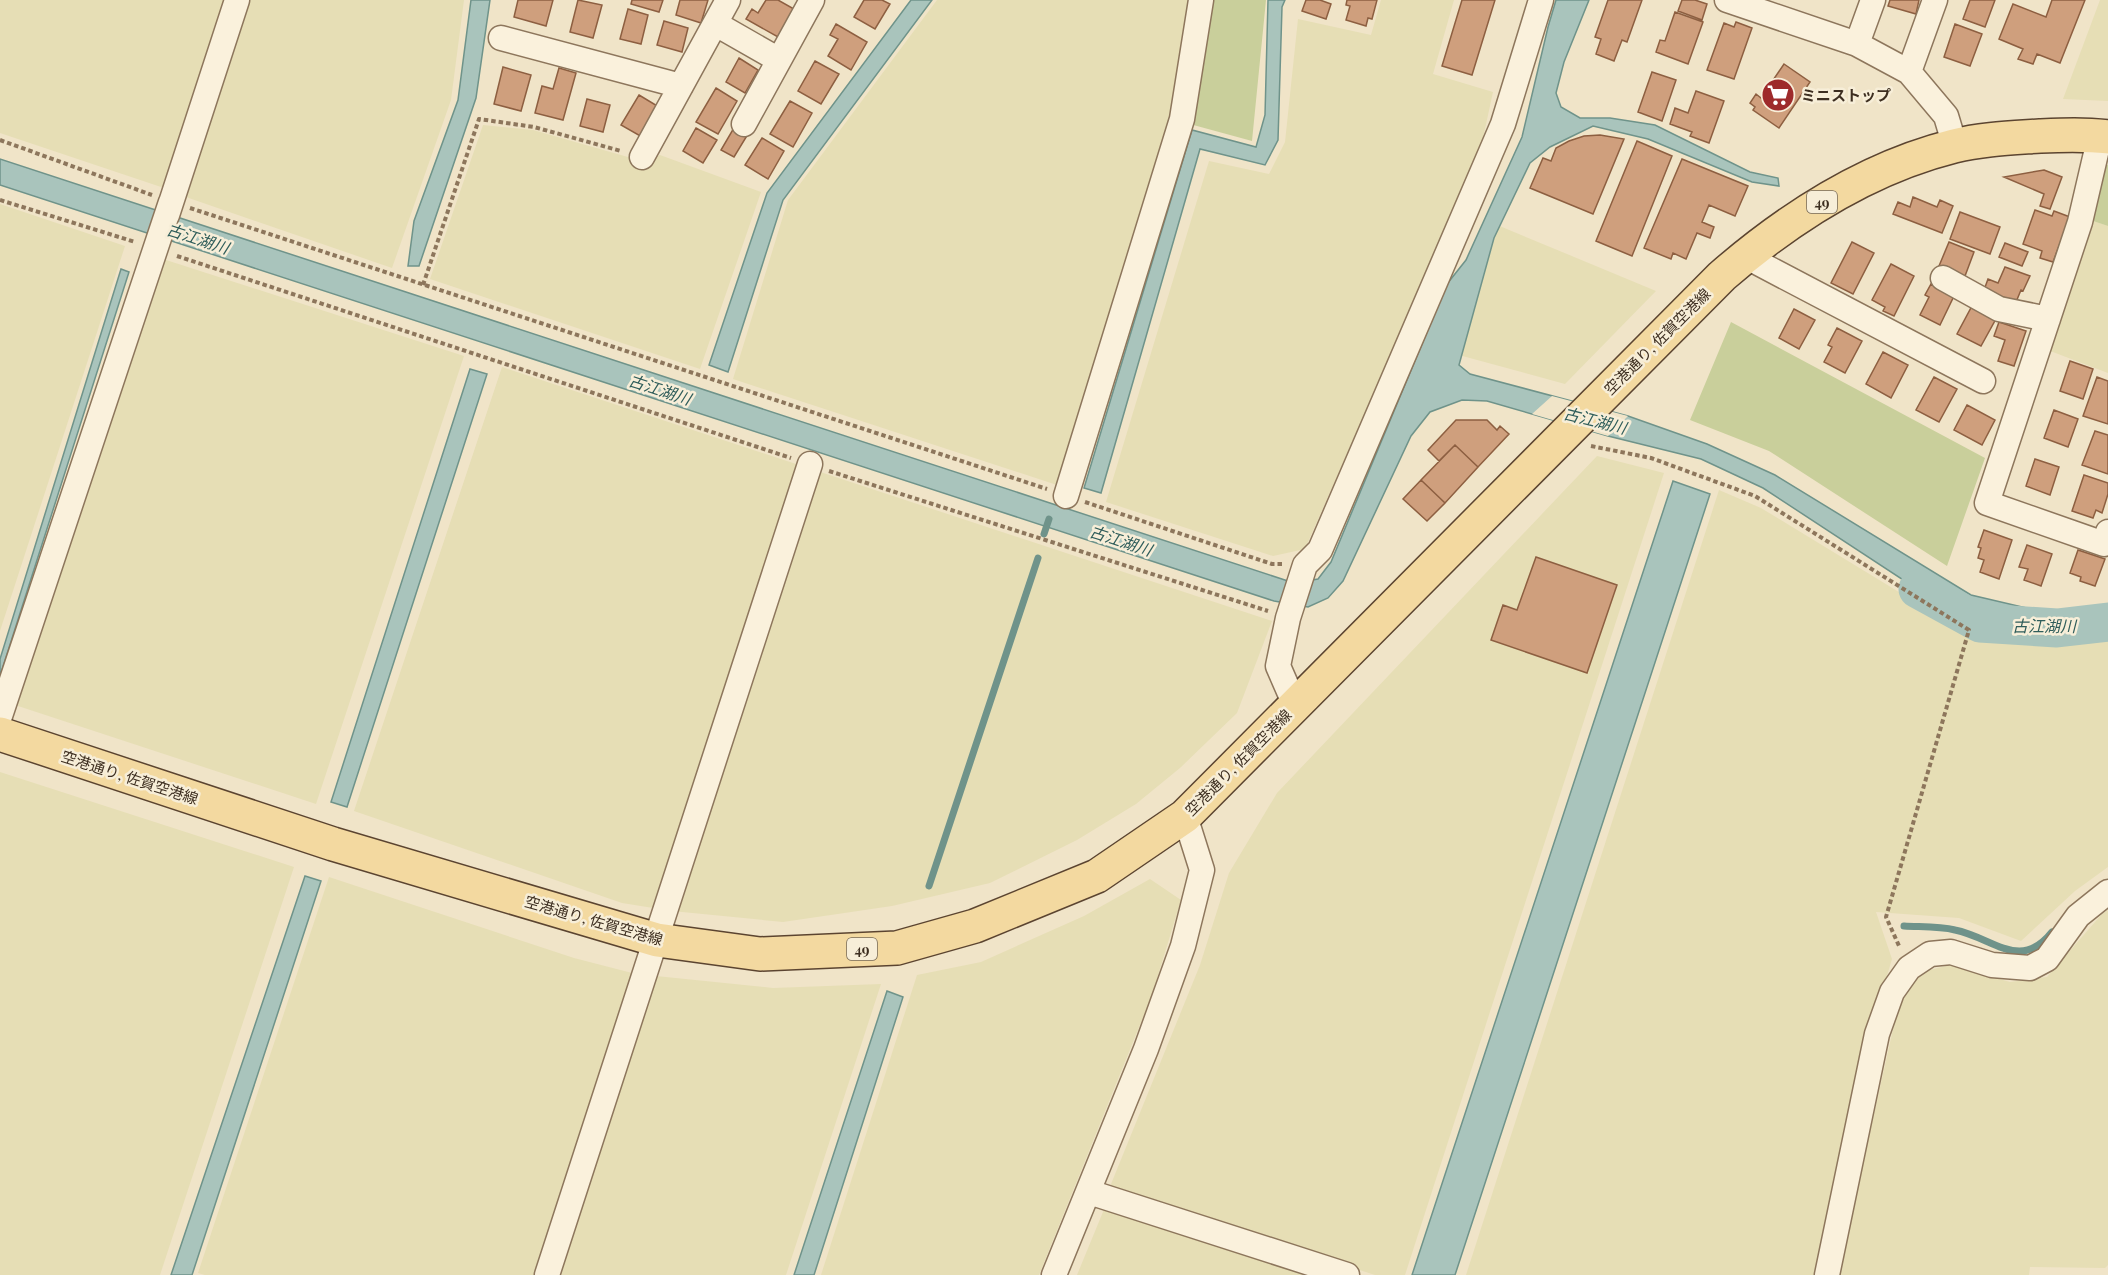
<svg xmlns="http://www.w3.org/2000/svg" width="2108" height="1275" font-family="'Playfair Display','Noto Sans JP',serif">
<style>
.farmland{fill:#e6deb5}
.green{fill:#c9cf9b}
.water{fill:#a9c4bc;stroke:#6f938a;stroke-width:1.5}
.pier{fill:#f0e4c8}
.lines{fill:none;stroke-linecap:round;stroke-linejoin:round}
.stream{stroke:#6f938a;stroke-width:7}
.river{stroke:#a9c4bc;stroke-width:39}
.building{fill:#cf9f7d;stroke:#8d5f41;stroke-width:1.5}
.street-casing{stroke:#8d765c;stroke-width:27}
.primary-casing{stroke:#5b4430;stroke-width:36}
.path{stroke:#8d765c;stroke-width:4;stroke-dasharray:4.5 3;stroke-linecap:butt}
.street{stroke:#faf1dc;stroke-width:24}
.primary{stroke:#f3d9a0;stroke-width:33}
.labels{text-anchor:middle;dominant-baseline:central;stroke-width:5;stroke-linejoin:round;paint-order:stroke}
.shield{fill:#f7eed8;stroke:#756857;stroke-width:1.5}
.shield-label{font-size:14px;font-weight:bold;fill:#3d2e20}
.poi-label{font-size:15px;font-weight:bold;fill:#3d2e20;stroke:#f7eed8;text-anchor:start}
.street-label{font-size:15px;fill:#3d2e20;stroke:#f7eed8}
.water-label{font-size:16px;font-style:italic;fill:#2f5d5a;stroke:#f7eed8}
</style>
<rect width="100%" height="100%" fill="#f0e4c8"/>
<!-- farmland -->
<path class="farmland" d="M0 0H226L164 188 0 133Z
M246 0H464L451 100 392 268 183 196Z
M937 0H1192L1173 119 1060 486 733 379 788 200Z
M1381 0H1454L1433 74 1493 92 1480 152 1305 549 1273 556 1106 502 1209 161 1269 174 1285 142 1298 19 1371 35Z
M2100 0H2108V101L2063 99Z
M483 125 533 130 642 161 660 155 761 192 700 369 430 279Z
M0 204 125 246 0 631Z
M2087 219 2108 226V373L2045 349Z
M1490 222 1656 291 1565 384 1444 351Z
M163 259 464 356 316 804 15 705Z
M502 367 1272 621 1237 713 1180 768 1136 804 1077 840 990 883 892 906 783 922 672 911 622 903 354 811Z
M1597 456 1664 473 1405 1275H1375L1109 1189 1200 965 1229 873 1277 793Z
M1719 490 1761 508 1971 636 2108 639V867L2075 891 2021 941 1959 918 1876 912 1892 959 1867 1043 1818 1275H1466Z
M0 772 294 867 160 1275H0Z
M329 877 574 958 636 974 538 1275H205L198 1273Z
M1150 879 1181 900 1152 995 1039 1275H821L917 975 981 962 1084 916Z
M2108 910V1265L2105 1268 2030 1267 2029 1275H1838L1898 1007 1922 972 1950 965 2010 982 2047 977 2102 914Z
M656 976 773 988 881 984 786 1275H558Z
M1105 1207 1317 1275H1077Z"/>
<!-- green -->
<path class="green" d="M1206 0H1266L1252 141 1186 123Z
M2103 164 2108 165V226L2087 219Z
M1731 322 1985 458 1947 566 1769 451 1690 420Z"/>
<!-- water -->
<path class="water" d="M471 0H490L476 98 419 266H408L414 221 458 100Z
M911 0H932L783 200 728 372 709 365 767 193Z
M1268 0H1285L1282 7 1278 140 1265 165 1200 149 1101 493 1084 488 1192 130 1256 147 1265 115Z
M1556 0H1589L1564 62 1556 93 1561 107 1580 118H1610L1655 125 1750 172 1778 178 1779 186 1752 182 1648 139 1593 126 1550 147 1530 163 1494 238 1459 365 1470 374 1628 416 1707 444 1775 475 1971 595 2048 613 2108 609V627L2044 630 1952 612 1763 488 1701 459 1608 436 1487 401 1462 400 1430 412 1411 436 1343 581 1328 598 1308 607 1274 601 0 185V159L1294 583 1318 579 1331 562 1447 284 1466 260 1522 137 1548 27Z
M121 269 129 272 0 676V659Z
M470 369 487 374 347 807 331 802Z
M1673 481 1710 494 1455 1275H1412Z
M305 876 321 881 192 1275H171Z
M887 991 903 997 814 1275H794Z"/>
<!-- pier -->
<path class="pier" d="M1552 396 1628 416 1608 436 1532 414Z"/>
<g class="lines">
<!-- stream -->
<path class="stream" d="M1044 534 1049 519
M929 886 1038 558
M1904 926C1921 927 1939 926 1955 930 1994 938 2020 972 2052 932"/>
<!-- river -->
<path class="river" d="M1918 589 1980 623 2057 628 2108 622"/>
</g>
<!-- building -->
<path class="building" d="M518 0H553L546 26 514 17Z
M578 0 602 5 593 38 570 32Z
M632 0H663L659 12 631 4Z
M680 0H708L701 23 676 15Z
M766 0H778L794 9 778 37 746 19 752 9 758 13Z
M864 0H882L890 4 875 29 854 17Z
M1306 0H1320L1331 4 1326 19 1302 11Z
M1347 0H1377L1372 19 1368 18 1366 26 1346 20 1350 6 1346 5Z
M1462 0H1495L1472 75 1442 66Z
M1608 0H1642L1627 42 1622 40 1614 61 1596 54 1601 39 1595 37Z
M1682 0H1695L1707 4 1702 20 1678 11Z
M1890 0H1919L1916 14 1888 6Z
M1970 0H1995L1985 27 1963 19Z
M2052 0H2085L2060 63 2037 54 2033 64 2018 59 2023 49 1999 39 2013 4 2046 17Z
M628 9 648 15 641 44 620 39Z
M1675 12 1703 22 1688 64 1656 52 1660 40 1665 41Z
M664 21 688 28 682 52 657 45Z
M1736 22 1752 28 1734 79 1707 70 1724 23 1734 27Z
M836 24 867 42 851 70 828 56 838 39 830 35Z
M1955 24 1982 34 1970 66 1944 57Z
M739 58 758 70 745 93 726 82Z
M815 61 839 74 821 104 798 91Z
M1784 64 1810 82 1779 128 1753 110 1755 107 1750 103 1756 94 1761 98Z
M503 67 531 75 521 111 494 104Z
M559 68 576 73 563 120 535 113 542 86 553 89Z
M1652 72 1676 80 1662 121 1638 112Z
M716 88 737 101 718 134 696 122Z
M1696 91 1724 101 1709 143 1690 136 1692 132 1670 124 1675 108 1688 113Z
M639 95 659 107 642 137 621 125Z
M587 99 610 105 603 132 580 126Z
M790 101 812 113 793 147 770 134Z
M735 126 748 134 734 157 721 150Z
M696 128 717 140 703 163 683 151Z
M1600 135 1624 139 1593 214 1530 188 1543 158 1551 161 1556 148 1569 141 1584 136Z
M762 138 784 151 768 179 745 165Z
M1637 141 1672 156 1632 256 1596 241Z
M1682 159 1748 186 1735 216 1709 205 1702 222 1714 227 1710 238 1697 233 1686 259 1673 253 1671 259 1644 248Z
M2044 170 2062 177 2050 209 2040 206 2044 194 2004 177Z
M1913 197 1937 207 1940 200 1953 206 1942 233 1893 214 1898 202 1910 207Z
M2035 210 2052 216 2054 211 2070 217 2053 262 2040 258 2042 251 2023 244Z
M1960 212 2000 227 1990 254 1950 239Z
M1852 242 1874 253 1853 294 1831 283Z
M1949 242 1974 252 1965 276 1939 266Z
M2005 243 2028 252 2022 266 1999 257Z
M1891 264 1914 276 1894 316 1883 311 1885 307 1872 300Z
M2005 267 2030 276 2023 291 2021 290 2016 302 1984 290 1988 279 1998 283Z
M1931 284 1954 296 1940 325 1920 315 1929 297 1925 295Z
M1973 304 1997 317 1981 346 1957 334Z
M1794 309 1815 320 1799 349 1779 338Z
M1999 322 2026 331 2014 366 1998 361 2005 340 1994 336Z
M1837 328 1862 341 1845 373 1824 362 1832 347 1828 345Z
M1883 352 1908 365 1891 398 1866 384Z
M2070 361 2093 369 2083 399 2060 391Z
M1934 377 1957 389 1939 422 1916 410Z
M2097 377 2108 381V424L2083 416Z
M1967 405 1995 420 1982 445 1954 430Z
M2054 410 2078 419 2068 447 2044 438Z
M1456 420H1487L1497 430 1500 426 1509 434 1478 467 1455 445 1439 461 1428 450Z
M2095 431 2108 435V474L2082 465Z
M1455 445 1478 467 1445 503 1421 480Z
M2035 459 2059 467 2050 495 2026 486Z
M2084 475 2108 483V494L2102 513 2096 510 2093 518 2072 511Z
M1421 480 1445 503 1427 521 1403 499Z
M1984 530 2012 540 1999 579 1980 572 1984 560 1978 558 1981 548 1978 547Z
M2027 545 2052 554 2041 586 2024 580 2028 569 2019 567Z
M2078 550 2105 559 2095 586 2080 581 2081 577 2070 573Z
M1536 557 1617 585 1587 673 1491 640 1503 605 1517 610Z"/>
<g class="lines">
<!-- street casing -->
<g class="street-casing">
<path id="street" d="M1727 0 1857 44 1909 72 1946 116 1955 146
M716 24 779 60
M501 38 681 86
M1857 44 1873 0
M1909 72 1935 0
M744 124 812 0
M2100 136 2080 222 1987 503 2104 544 2108 532
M642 157 728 0
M167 215 237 0
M1745 256 1983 381
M1943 278 1999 309 2048 319
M1066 496 1182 119 1201 0
M1295 705 1278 666 1288 618 1305 565 1320 550 1503 124 1541 0
M0 716 171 202
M1089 1192 1347 1275
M547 1275 810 464
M1054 1275 1146 1049 1183 946 1202 870 1185 816
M1827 1275 1877 1034 1892 992 1909 968 1930 954 1951 952 1992 965 2030 968 2047 959 2078 916 2108 892"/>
</g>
<!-- primary casing -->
<g class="primary-casing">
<path id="primary" d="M0 734 333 844 657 940 760 954 897 948 975 926 1097 876 1185 816 1722 276C1790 217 1866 168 1954 146 1982 139 2011 138 2040 136 2063 135 2085 134 2108 137"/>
</g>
<!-- path -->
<path class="path" d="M0 140 152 195
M0 200 135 242
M190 208 1047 489
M177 256 791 458
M423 285 479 119 534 127 621 151
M1591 446 1651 458 1755 496 1969 630 1886 917 1900 948
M829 471 1268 611
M1085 502 1272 564H1284"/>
<!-- street -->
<use href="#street" class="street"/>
<!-- primary -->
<use href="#primary" class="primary"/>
</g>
<!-- icons -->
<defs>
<g id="supermarket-disc" transform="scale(1.725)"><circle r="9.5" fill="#9e2a2b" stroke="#f7eed8"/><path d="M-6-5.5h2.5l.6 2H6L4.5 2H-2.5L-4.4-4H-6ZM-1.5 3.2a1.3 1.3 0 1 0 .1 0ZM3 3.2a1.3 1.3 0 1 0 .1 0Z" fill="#fff"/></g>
</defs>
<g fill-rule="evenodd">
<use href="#supermarket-disc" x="1778" y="95"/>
</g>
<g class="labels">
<!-- shield labels -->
<g class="shield">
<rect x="1807" y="191" width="30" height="22" rx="4.5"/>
<rect x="847" y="938" width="30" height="22" rx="4.5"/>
</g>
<g class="shield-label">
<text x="1822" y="202">49</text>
<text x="862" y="949">49</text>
</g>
<!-- poi labels -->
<g class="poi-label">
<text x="1801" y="95">ミニストップ</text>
</g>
<!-- street labels -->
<g class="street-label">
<text transform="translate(1657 341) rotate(-45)">空港通り, 佐賀空港線</text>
<text transform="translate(1238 762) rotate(-45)">空港通り, 佐賀空港線</text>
<text transform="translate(130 777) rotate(18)">空港通り, 佐賀空港線</text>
<text transform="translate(594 920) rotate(16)">空港通り, 佐賀空港線</text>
</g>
<!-- water labels -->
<g class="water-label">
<text transform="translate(198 238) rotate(18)">古江湖川</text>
<text transform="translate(660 389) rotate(18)">古江湖川</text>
<text transform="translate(1595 420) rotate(14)">古江湖川</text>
<text transform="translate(1121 540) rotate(18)">古江湖川</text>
<text x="2044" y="625">古江湖川</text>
</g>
</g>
</svg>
